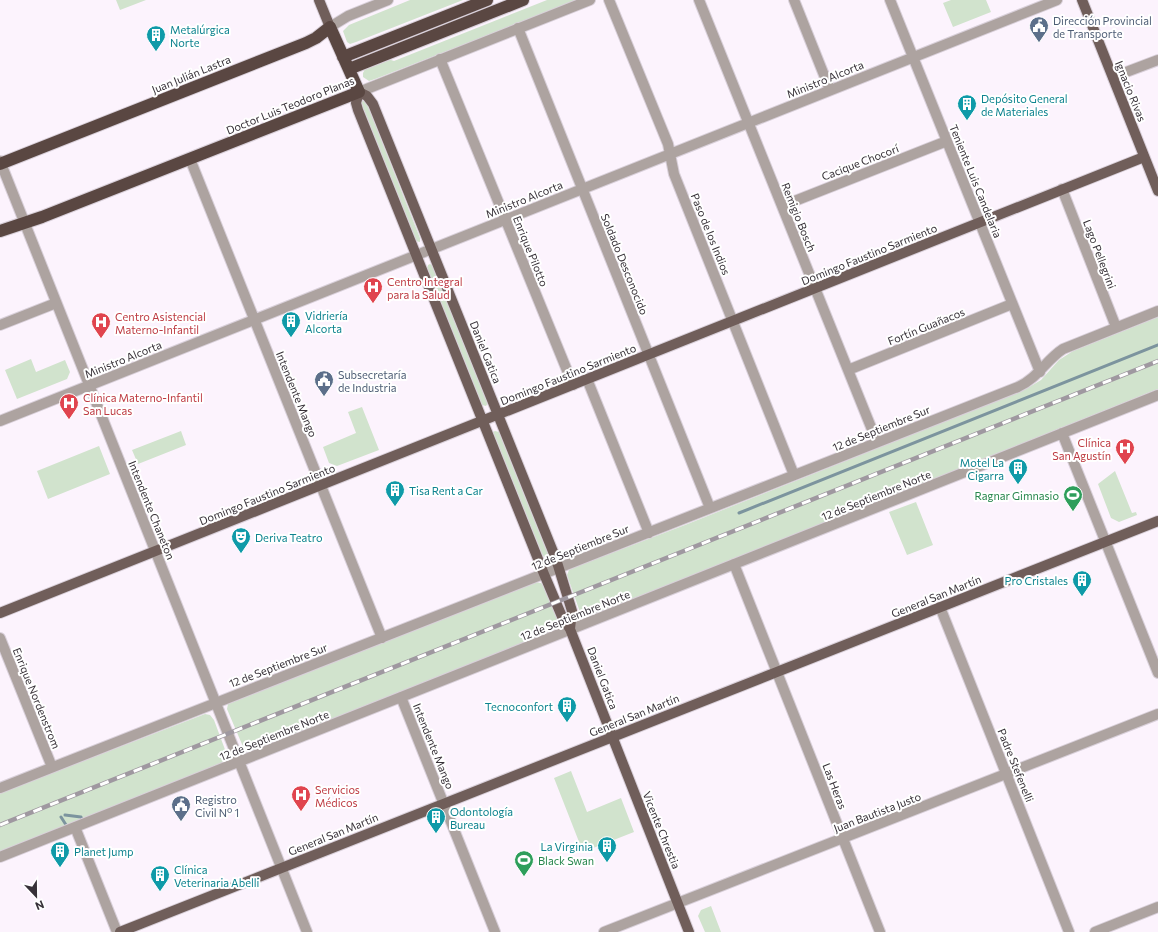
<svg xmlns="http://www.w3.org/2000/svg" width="1158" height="932" font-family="Commissioner,sans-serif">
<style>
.green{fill:#d1e3cd}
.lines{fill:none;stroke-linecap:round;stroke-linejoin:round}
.stream{stroke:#7c949e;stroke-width:3}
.minor-casing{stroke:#d9d0da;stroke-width:12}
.major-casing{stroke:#d9d0da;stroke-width:12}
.highway-casing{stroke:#d9d0da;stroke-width:14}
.minor{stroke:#ada3a0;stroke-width:10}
.major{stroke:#705e5a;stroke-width:10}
.highway{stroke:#5a4742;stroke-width:12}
.rail-casing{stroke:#9f98a0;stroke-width:4.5}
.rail{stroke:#fff;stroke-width:3;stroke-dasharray:9;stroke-linecap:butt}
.labels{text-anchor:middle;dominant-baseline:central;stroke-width:4;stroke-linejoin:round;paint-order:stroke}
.service-label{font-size:11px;fill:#4e5e75;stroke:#fff;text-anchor:start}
.culture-label{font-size:11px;fill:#0d838f;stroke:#fff;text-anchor:start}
.street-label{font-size:11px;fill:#373138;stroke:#fff}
.health-label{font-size:11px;fill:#be3a42;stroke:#fff;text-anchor:start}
.leisure-label{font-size:11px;fill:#27864d;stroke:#fff;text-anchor:end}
</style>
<rect width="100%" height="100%" fill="#fcf3fd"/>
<!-- green -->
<path class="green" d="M116 0H146L120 10Z
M410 0H463L356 42 350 44 347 42 343 31 349 25Z
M547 0H578L375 79 369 81 363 77V73L365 69 388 59 394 61Z
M951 0H986L991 12 953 27 943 3Z
M363 99 366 101 420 238V242L415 241 361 103V101Z
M430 264 433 266 488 403 486 406 482 405 427 268 428 265Z
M1158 317V389L588 618H583L581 615 567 575 569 570 575 567 685 525 1026 389 1041 380 1059 360 1073 351Z
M31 359 36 372 65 360 70 372 67 379 17 399 5 370Z
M362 407 379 450 337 466 329 463 323 447 356 433 348 412Z
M181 431 186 445 138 464 132 450Z
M495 431 499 432 548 554 547 558 543 556 493 435V432Z
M99 446 110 474 48 499 37 471Z
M1115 471 1132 513 1136 512 1137 515 1119 522 1111 518 1098 484Z
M916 502 933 545 907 555 889 512Z
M535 582 541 583 545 587 560 624 558 630 250 752H246L244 749 227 709 228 704Z
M205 714 210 715 214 720 227 755V759L224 762 0 852V793Z
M571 771 587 812 621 798 634 832 583 852 554 778Z
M711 906 721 932H705L698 916 701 910Z"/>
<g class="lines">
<!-- stream -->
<path class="stream" d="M739 513 1158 345
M65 815 81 817 83 822
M61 817 68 828"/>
<!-- minor casing -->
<g class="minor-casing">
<path id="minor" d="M609 0 668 144 674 174 794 475
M699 0 877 442
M794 0 830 90
M890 0 1040 372
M330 27 348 16 388 0
M518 28 710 508
M440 59 573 385
M1113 77 1158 60
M359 92 590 0
M190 159 382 638
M0 161 307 932
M1062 189 1116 327
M782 206 947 141
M0 325 56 303
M848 370 1012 304
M587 379 649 533
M0 421 1057 0
M1062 433 1158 673
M734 564 880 932
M940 607 1069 932
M0 638 52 767
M401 697 495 932
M0 788 1018 387C1038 378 1046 360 1063 349L1158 311
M75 827 117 932
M0 857 1158 395
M604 932 1158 714
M1095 932 1158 907"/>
</g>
<!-- major casing -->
<g class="major-casing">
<path id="major" d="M319 0 330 27
M1082 0 1158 191
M0 613 1144 157
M570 629 572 611 556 559 373 104 367 96 359 92 356 103 358 110 544 574 563 619 570 629 689 932
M120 932 1158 521"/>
</g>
<!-- highway casing -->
<g class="highway-casing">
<path id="highway" d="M343 57 487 0
M349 69 523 0
M0 164 306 43 316 38 330 27 359 92 42 217 0 231"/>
</g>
<!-- minor -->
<use href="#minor" class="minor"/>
<!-- major -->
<use href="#major" class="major"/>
<!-- highway -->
<use href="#highway" class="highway"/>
<!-- rail casing -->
<g class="rail-casing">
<path id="rail" d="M0 825 1158 361"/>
</g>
<!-- rail -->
<use href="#rail" class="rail"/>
</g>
<!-- icons -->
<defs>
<g id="civic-pin" transform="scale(1)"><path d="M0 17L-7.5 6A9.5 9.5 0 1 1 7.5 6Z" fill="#5c6f8a" stroke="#fff"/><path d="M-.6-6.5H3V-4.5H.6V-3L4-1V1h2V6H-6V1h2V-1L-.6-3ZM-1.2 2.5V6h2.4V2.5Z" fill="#fff"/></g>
<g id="building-pin" transform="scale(1)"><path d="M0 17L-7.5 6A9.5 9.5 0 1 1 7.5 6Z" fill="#0f9aa8" stroke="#fff"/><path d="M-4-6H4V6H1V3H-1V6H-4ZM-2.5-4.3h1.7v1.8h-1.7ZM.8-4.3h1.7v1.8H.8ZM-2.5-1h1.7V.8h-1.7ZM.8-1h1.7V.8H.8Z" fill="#fff"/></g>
<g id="hospital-pin" transform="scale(1)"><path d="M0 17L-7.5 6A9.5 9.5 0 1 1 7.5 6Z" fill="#e0444e" stroke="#fff"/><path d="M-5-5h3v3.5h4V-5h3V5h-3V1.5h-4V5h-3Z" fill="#fff"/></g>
<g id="stadium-pin" transform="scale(1)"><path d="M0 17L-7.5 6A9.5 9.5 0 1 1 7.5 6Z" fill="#2e9e5b" stroke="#fff"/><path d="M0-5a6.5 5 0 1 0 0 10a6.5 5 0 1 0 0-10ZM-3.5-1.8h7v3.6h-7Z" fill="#fff"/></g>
<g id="theatre-pin" transform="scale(1)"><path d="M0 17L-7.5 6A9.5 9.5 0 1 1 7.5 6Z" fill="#0f9aa8" stroke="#fff"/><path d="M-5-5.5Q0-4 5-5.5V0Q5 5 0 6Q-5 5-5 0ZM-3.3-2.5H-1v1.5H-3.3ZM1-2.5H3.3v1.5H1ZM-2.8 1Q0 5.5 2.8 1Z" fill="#fff"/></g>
</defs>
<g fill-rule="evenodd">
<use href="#civic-pin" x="1039" y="26"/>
<use href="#building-pin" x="156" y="35"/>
<use href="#building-pin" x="967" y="104"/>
<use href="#hospital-pin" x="373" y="287"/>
<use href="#building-pin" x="291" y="321"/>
<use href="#hospital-pin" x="101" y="322"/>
<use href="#civic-pin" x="324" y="380"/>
<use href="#hospital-pin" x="69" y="403"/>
<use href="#hospital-pin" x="1125" y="448"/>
<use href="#building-pin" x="1018" y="468"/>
<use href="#building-pin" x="395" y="490"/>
<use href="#stadium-pin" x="1073" y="495"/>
<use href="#theatre-pin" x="241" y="537"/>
<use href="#building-pin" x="1082" y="580"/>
<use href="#building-pin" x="567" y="706"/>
<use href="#hospital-pin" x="301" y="795"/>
<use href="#civic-pin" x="181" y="805"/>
<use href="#building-pin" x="436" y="817"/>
<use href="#building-pin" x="607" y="846"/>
<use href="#building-pin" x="60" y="851"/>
<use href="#stadium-pin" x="524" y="860"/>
<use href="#building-pin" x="160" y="875"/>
</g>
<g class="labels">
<!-- service labels -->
<g class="service-label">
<text x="1053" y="20">Dirección Provincial<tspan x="1053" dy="13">de Transporte</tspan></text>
<text x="338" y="374">Subsecretaría<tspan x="338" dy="13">de Industria</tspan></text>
<text x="195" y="799">Registro<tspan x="195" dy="13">Civil N° 1</tspan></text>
</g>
<!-- culture labels -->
<g class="culture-label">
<text x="170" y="29">Metalúrgica<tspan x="170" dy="13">Norte</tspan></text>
<text x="981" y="98">Depósito General<tspan x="981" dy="13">de Materiales</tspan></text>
<text x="305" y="315">Vidriería<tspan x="305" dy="13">Alcorta</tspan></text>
<text x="1004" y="462" text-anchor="end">Motel La<tspan x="1004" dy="13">Cigarra</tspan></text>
<text x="409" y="490">Tisa Rent a Car</text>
<text x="255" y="537">Deriva Teatro</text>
<text x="1068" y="580" text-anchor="end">Pro Cristales</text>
<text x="553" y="706" text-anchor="end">Tecnoconfort</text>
<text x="450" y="811">Odontología<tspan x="450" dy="13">Bureau</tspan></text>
<text x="593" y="846" text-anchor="end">La Virginia</text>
<text x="74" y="851">Planet Jump</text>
<text x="174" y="869">Clínica<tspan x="174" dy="13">Veterinaria Abelli</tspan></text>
</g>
<!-- street labels -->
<g class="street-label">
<text transform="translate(191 74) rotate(-22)">Juan Julián Lastra</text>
<text transform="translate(825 79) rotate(-22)">Ministro Alcorta</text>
<text transform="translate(1131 91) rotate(68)">Ignacio Rivas</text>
<text transform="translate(290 105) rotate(-22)">Doctor Luis Teodoro Planas</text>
<text transform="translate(860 162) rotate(-21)">Cacique Chocorí</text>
<text transform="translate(976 181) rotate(68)">Teniente Luis Candelaria</text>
<text transform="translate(524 199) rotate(-22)">Ministro Alcorta</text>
<text transform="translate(799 217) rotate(68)">Remigio Bosch</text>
<text transform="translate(711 234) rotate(68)">Paso de los Indios</text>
<text transform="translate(531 251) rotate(68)">Enrique Pilotto</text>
<text transform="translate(869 254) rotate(-22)">Domingo Faustino Sarmiento</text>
<text transform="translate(1100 254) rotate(69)">Lago Pellegrini</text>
<text transform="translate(625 264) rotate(68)">Soldado Desconocido</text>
<text transform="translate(926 326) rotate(-22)">Fortín Guañacos</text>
<text transform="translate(486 352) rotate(68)">Daniel Gatica</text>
<text transform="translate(123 359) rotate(-22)">Ministro Alcorta</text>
<text transform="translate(568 374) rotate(-22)">Domingo Faustino Sarmiento</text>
<text transform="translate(297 394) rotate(68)">Intendente Mango</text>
<text transform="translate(881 428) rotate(-22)">12 de Septiembre Sur</text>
<text transform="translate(267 494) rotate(-22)">Domingo Faustino Sarmiento</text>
<text transform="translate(876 495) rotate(-22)">12 de Septiembre Norte</text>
<text transform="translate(152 510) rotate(68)">Intendente Chaneton</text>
<text transform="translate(580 547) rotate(-22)">12 de Septiembre Sur</text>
<text transform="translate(936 596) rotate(-22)">General San Martín</text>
<text transform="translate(575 615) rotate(-22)">12 de Septiembre Norte</text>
<text transform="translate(278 665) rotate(-21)">12 de Septiembre Sur</text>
<text transform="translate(603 678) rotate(69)">Daniel Gatica</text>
<text transform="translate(37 698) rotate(68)">Enrique Nordenstrom</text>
<text transform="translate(634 715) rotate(-22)">General San Martín</text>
<text transform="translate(274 735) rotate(-22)">12 de Septiembre Norte</text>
<text transform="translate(434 746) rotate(68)">Intendente Mango</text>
<text transform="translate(1016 765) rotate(68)">Padre Stefenelli</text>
<text transform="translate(835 786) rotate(69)">Las Heras</text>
<text transform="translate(877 812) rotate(-21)">Juan Bautista Justo</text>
<text transform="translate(662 830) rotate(68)">Vicente Chrestia</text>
<text transform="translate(333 834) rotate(-22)">General San Martín</text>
</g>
<!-- health labels -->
<g class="health-label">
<text x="387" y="281">Centro Integral<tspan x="387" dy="13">para la Salud</tspan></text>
<text x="115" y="316">Centro Asistencial<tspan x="115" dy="13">Materno-Infantil</tspan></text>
<text x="83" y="397">Clínica Materno-Infantil<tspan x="83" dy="13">San Lucas</tspan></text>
<text x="1111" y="442" text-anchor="end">Clínica<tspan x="1111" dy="13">San Agustín</tspan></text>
<text x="315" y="789">Servicios<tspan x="315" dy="13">Médicos</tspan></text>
</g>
<!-- leisure labels -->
<g class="leisure-label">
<text x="1059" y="495">Ragnar Gimnasio</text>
<text x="538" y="860" text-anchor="start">Black Swan</text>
</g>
</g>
<!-- north arrow -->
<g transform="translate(36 896) rotate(158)" stroke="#ffffff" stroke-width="3" paint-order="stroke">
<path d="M0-3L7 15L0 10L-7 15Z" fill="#373138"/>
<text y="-6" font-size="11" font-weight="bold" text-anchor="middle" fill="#373138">N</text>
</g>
</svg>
